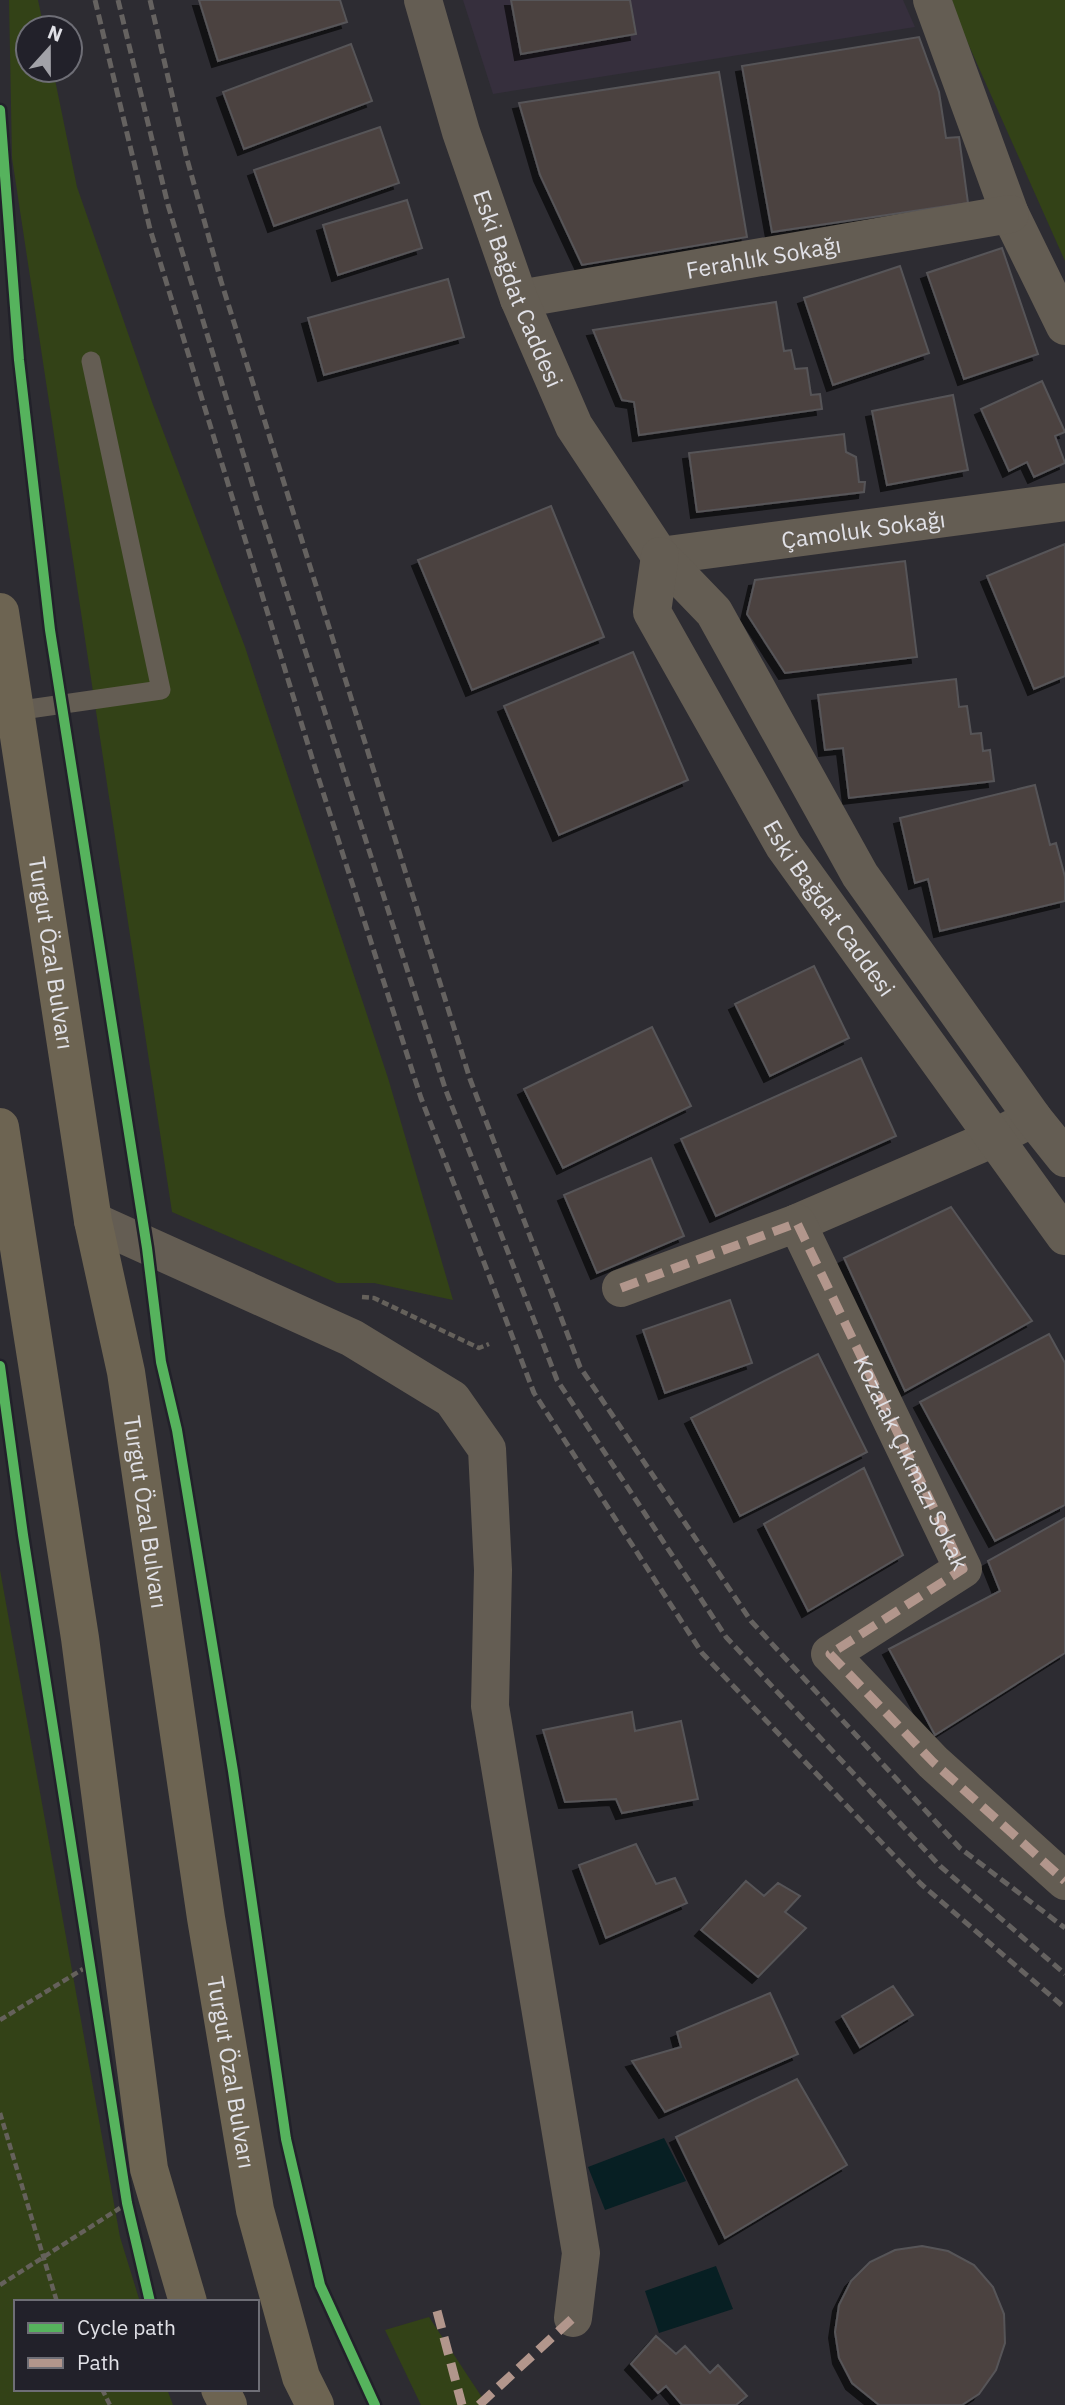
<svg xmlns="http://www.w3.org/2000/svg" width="1065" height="2405" font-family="'IBM Plex Sans',sans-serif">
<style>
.education{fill:#362f3d}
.green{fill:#334217}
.water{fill:#071f23}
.building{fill:#4c4241;stroke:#575558;stroke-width:2;filter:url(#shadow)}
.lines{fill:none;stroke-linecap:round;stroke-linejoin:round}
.path{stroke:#65615b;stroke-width:4.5;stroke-dasharray:7 3.5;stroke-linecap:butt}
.service{stroke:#645d53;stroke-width:19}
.minor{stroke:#645d53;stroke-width:38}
.tertiary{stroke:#645d53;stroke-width:38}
.trunk{stroke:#6d6452;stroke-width:38}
.rail{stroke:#656260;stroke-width:5;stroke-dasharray:10 5;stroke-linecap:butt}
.quiet{stroke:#b2968c;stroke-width:9;stroke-dasharray:18 9;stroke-linecap:butt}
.cycleway-casing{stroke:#22212a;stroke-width:15}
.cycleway{stroke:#56b35d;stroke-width:10}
.labels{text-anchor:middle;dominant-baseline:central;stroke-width:6;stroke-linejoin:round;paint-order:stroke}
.street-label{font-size:23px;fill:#e1e1e7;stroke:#22212a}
</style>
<defs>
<filter id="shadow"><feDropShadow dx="-6" dy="6" stdDeviation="0" flood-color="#0009"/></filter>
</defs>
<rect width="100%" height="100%" fill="#2d2c32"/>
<!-- education -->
<path class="education" d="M463 0H903L915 27 493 94Z"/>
<!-- green -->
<path class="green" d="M9 0H38L44 28H28V70H53L77 187 152 402 245 647 388 1078 453 1300 374 1283H337L172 1212 12 158Z
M952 0H1065V261L962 30Z
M0 1570 120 2237 140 2302H16V2389H167L173 2405H0Z
M429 2317 487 2405H421L385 2330Z"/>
<!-- water -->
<path class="water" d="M664 2138 686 2181 605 2210 588 2167Z
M716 2266 733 2309 659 2333 645 2291Z"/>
<!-- building -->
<path class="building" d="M199 0H340L347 22 218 61Z
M511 0H630L636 34 521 54Z
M919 37 939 92 946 138 959 137 968 203 772 232 742 66Z
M351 44 372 101 244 149 223 92Z
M719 72 747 237 582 265 540 175 519 103Z
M380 127 399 183 274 226 254 170Z
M407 200 422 248 338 275 323 225Z
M1002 248 1038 354 964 379 927 273Z
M900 266 929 353 833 385 804 298Z
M448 279 464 337 324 375 308 318Z
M776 302 784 351 791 350 795 369 807 368 811 395 820 394 822 409 639 435 634 402 622 400 593 330Z
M1042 381 1065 432 1055 436 1065 463 1034 477 1027 462 1009 471 981 409Z
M953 395 968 470 887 485 872 411Z
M844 434 846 452 856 457 859 482H865L864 492 697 512 689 453Z
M551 506 604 637 472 690 418 560Z
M1065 544V676L1034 689 987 576Z
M905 561 917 657 785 673 747 614 755 580Z
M633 652 688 780 559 835 504 706Z
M956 679 959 707 967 706 971 734 981 733 983 751 990 750 994 781 849 798 843 748 825 750 818 695Z
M1035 785 1050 845 1056 843 1065 877V901L940 931 928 879 915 883 900 818Z
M814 966 849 1038 770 1076 735 1004Z
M652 1027 691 1106 563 1168 524 1089Z
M861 1058 896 1136 716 1216 681 1139Z
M651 1158 684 1236 597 1273 564 1195Z
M951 1207 1032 1321 905 1391 844 1258Z
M730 1300 752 1363 665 1393 643 1330Z
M1049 1334 1065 1363V1505L995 1541 920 1402Z
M818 1354 867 1452 740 1516 691 1418Z
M864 1468 903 1555 808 1611 764 1524Z
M1065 1518V1653L935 1735 889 1649 1000 1591 988 1561Z
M632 1712 635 1731 681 1721 698 1799 622 1813 616 1799 565 1802 543 1730Z
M636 1844 656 1884 675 1878 687 1903 606 1938 579 1865Z
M746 1881 764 1896 778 1883 800 1896 785 1912 806 1928 758 1977 701 1930Z
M893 1986 913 2015 860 2047 842 2016Z
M770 1993 798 2054 665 2112 632 2061 681 2047 677 2032Z
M797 2079 847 2165 725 2238 676 2137Z
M922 2246 948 2251 974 2265 993 2287 1004 2314 1005 2343 996 2370 979 2394 962 2405H879L852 2383 839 2358 835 2332 839 2305 851 2281 870 2262 895 2250Z
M656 2336 676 2354 685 2346 710 2373 718 2365 747 2396 736 2405H682L666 2386 658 2393 631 2364Z"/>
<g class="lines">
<!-- path -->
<path class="path" d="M362 1297 374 1298 479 1348 489 1344
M0 2020 83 1969
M0 2113 57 2302
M0 2285 120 2208
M102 2389 110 2405"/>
<!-- service -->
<path class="service" d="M15 711 161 690 91 361"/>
<!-- minor -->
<g class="minor">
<path d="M932 0 1010 214 1065 326"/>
<path id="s1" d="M519 299 1010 214"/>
<path id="s2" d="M660 556 1065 502"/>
<path d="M93 1221 352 1338 452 1399 487 1449 493 1570 490 1706 581 2253 573 2318"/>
<path d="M797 1223 994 1138 1033 1118"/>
<path id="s3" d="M621 1288 797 1223 963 1569 830 1654 933 1762 1065 1881"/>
</g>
<!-- tertiary -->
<g class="tertiary">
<path id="s4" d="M423 0 461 132 519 299 574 426 660 556 714 612 860 875 1033 1118 1065 1158"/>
<path id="s5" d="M660 556 652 612 784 846 1065 1236"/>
</g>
<!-- trunk -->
<g class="trunk">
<path id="s6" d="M0 612 93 1221 126 1372 206 1918 255 2210 301 2377 315 2405"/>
<path d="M0 1127 80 1638 149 2169 188 2302"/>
<path d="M220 2389 228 2405"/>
</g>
<!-- rail -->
<path class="rail" d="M95 0 150 229 313 761 421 1098 534 1393 702 1653 921 1884 1065 2008
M118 0 168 205 259 506 445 1088 557 1380 726 1637 940 1866 1065 1974
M150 0 187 159 221 281 470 1079 580 1367 751 1621 960 1848 1065 1928"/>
<!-- quiet -->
<path class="quiet" d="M621 1288 797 1223 963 1569 830 1654 933 1762 1065 1881
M437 2311 462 2405
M479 2405 573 2318"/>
<!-- cycleway casing -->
<g class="cycleway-casing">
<path id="cycleway" d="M0 110 19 360 50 630 147 1248 161 1362 177 1430 233 1771 286 2139 320 2285 375 2405
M0 1366 23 1535 127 2203 150 2302"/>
</g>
<!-- cycleway -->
<use href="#cycleway" class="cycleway"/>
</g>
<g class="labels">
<!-- street labels -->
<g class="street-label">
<text stroke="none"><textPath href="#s1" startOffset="248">Ferahlık Sokağı</textPath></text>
<text stroke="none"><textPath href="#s4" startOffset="304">Eski Bağdat Caddesi</textPath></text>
<text stroke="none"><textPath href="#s2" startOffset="205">Çamoluk Sokağı</textPath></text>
<text stroke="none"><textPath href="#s5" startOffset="402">Eski Bağdat Caddesi</textPath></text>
<text stroke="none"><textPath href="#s6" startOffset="345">Turgut Özal Bulvarı</textPath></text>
<text stroke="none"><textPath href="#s3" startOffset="453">Kozalak Çıkmazı Sokak</textPath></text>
<text stroke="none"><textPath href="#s6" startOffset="912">Turgut Özal Bulvarı</textPath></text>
<text stroke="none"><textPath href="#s6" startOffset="1479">Turgut Özal Bulvarı</textPath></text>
</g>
</g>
<!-- legend -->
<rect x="14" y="2300" width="245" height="91" fill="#22212a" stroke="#6e6e76" stroke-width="2"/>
<rect x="28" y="2323" width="35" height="10" fill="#56b35d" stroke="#6e6e76" stroke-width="2"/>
<text x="77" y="2335" font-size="21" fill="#e1e1e7">Cycle path</text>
<rect x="28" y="2358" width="35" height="10" fill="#b2968c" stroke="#6e6e76" stroke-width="2"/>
<text x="77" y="2370" font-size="21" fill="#e1e1e7">Path</text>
<!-- north arrow -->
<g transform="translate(49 49) rotate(21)"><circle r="33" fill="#22212a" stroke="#6e6e76" stroke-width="2"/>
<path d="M0-5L12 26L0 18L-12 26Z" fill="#a2a2a8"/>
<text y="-10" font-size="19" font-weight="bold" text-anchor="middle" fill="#e1e1e7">N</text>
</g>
</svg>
